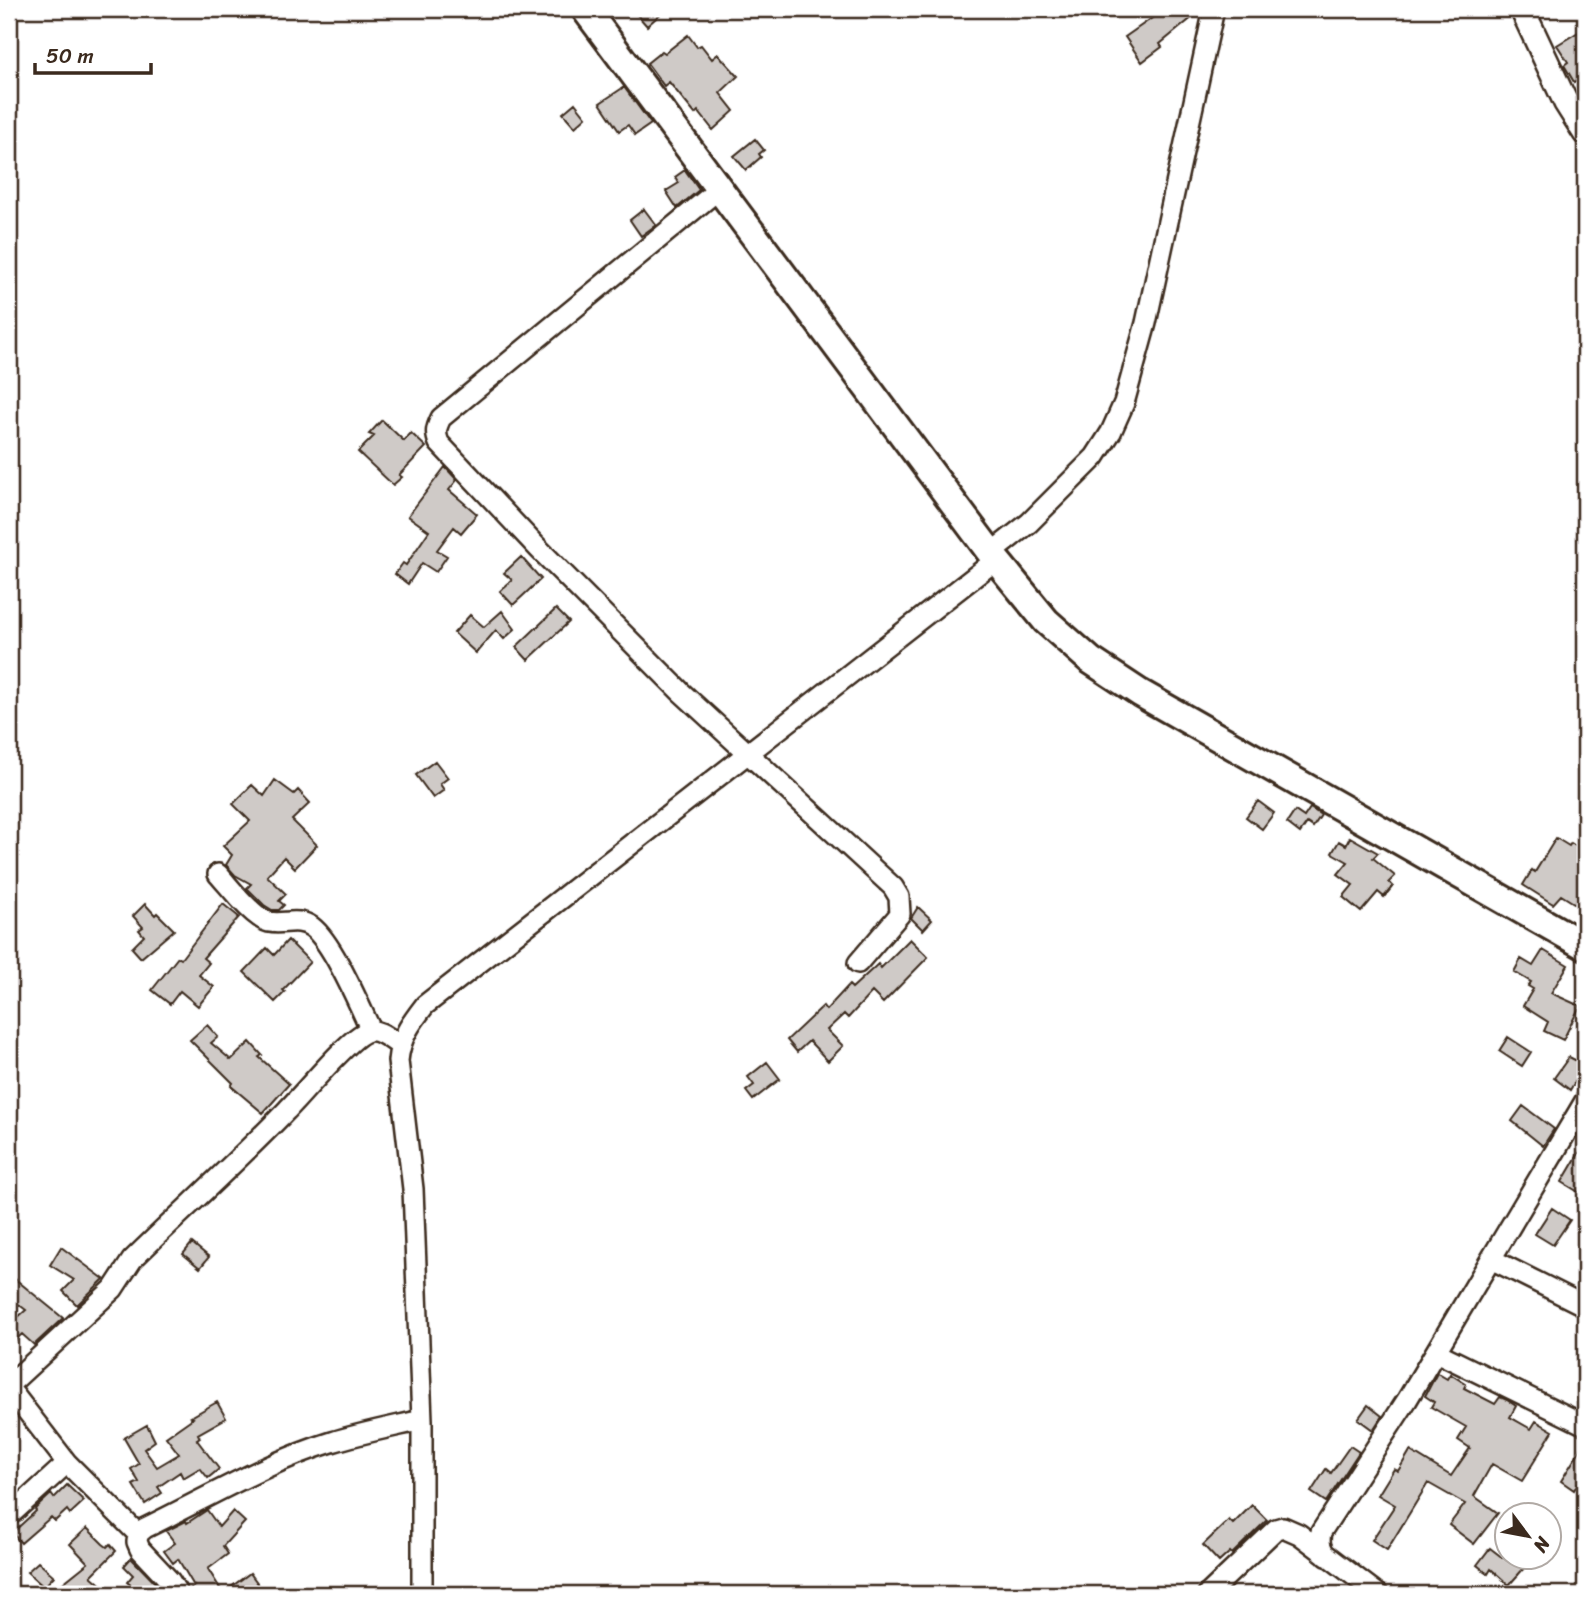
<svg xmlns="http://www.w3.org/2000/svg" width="1594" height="1603" font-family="Sriracha,sans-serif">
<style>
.building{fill:#cfcac7;stroke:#3b2a1e;stroke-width:2}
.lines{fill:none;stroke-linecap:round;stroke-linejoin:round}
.minor-casing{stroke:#3b2a1e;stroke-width:24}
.tertiary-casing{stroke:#3b2a1e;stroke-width:28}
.secondary-casing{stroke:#3b2a1e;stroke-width:32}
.minor{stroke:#fff;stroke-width:19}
.tertiary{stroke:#fff;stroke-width:23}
.secondary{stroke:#fff;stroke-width:26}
</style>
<rect width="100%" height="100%" fill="#fff"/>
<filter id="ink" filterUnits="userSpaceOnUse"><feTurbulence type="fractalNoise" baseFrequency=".0143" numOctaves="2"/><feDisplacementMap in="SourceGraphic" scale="14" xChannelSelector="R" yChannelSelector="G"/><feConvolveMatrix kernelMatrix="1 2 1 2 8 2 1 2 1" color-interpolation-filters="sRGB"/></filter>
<g filter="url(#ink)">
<!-- building -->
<path class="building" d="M632 9H666L647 26Z
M1165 9H1189L1194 16 1160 44 1162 47 1142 62 1125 37Z
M1585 28V75L1574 82 1564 65 1568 62 1557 45Z
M688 35 697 47 701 45 712 59 718 54 738 76 720 93 734 111 713 130 698 111 695 114 669 82 664 86 647 63 662 51 665 53Z
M624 87 651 124 635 135 628 125 619 131 600 103Z
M575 103 586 117 575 127 563 113Z
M755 139 764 150 759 154 761 157 746 170 734 156Z
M685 170 699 190 677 208 666 191 679 183 675 177Z
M644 209 656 225 641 236 630 220Z
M382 420 404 441 411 433 426 447 399 475 402 477 393 485 358 452 374 436 369 434Z
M445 467 457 480 449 490 477 514 461 533 454 527 437 550 447 556 436 572 422 563 408 584 395 574 403 563 406 565 429 531 408 516Z
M521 557 541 579 513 605 500 591 512 580 504 573Z
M556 609 569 622 528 660 516 647Z
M502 611 515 629 504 639 496 630 476 653 454 633 470 615 484 627Z
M435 761 448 778 440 784 444 790 433 798 416 775Z
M275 780 294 794 298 790 310 803 292 820 317 845 295 868 284 857 267 876 286 894 279 901 284 905 279 910H272L264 905 247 888 251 884 235 875 226 865 232 855 223 846 250 821 233 804 252 785 264 796Z
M1258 801 1274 813 1262 829 1246 817Z
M1310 808 1321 815 1313 827 1307 823 1300 833 1287 823 1295 811 1304 817Z
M1350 837 1378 853 1373 858 1395 876 1389 882 1393 886 1384 897 1378 892 1361 912 1343 897 1353 885 1338 874 1348 862 1332 853 1339 841 1346 845Z
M1556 838 1569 846 1571 843 1585 852V910L1561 895 1553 904 1523 885 1532 870 1535 872Z
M145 904 155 915 157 913 174 930 141 958 132 948 144 936 139 930 143 927 133 916Z
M223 904 239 917 203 958 209 963 199 975 214 987 198 1006 180 991 170 1004 152 990 178 957 181 959Z
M918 907 932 920 923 930 911 918Z
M910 939 928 957 883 1003 872 992 848 1018 844 1014 827 1030 843 1046 828 1061 809 1041 797 1052 787 1040 823 1006 826 1010 849 985 852 988 878 964 881 968Z
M288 940 310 962 283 990 285 992 275 1002 244 972 267 948 274 955Z
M1543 950 1568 965 1551 993 1580 1006 1563 1040 1544 1031 1548 1022 1523 1006 1533 989 1528 986 1531 982 1514 972 1521 959 1533 966Z
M207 1025 218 1037 211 1043 231 1060 250 1042 262 1055 259 1057 289 1084 263 1113 231 1086 233 1083 190 1040Z
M1508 1037 1531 1052 1522 1066 1499 1051Z
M1569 1057 1585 1065 1570 1090 1554 1078Z
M767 1062 780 1079 753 1100 746 1091 754 1085 748 1077Z
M1523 1106 1554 1129 1543 1146 1512 1121Z
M1585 1143V1196L1562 1182Z
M1552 1208 1570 1220 1553 1245 1535 1234Z
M192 1243 209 1257 200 1268 183 1254Z
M61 1247 104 1279 77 1305 63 1291 74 1280 50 1265Z
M9 1274 63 1318 34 1345 22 1334 9 1346V1325L26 1310 9 1297Z
M1437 1373 1447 1379 1450 1374 1466 1384 1464 1388 1495 1404 1500 1397 1507 1400 1516 1406 1510 1417 1531 1429 1536 1421 1553 1431 1522 1481 1492 1464 1474 1496 1498 1513 1474 1544 1449 1525 1465 1504 1428 1483 1387 1550 1372 1540 1395 1505 1378 1495 1394 1469 1398 1471 1410 1451 1451 1476 1470 1448 1458 1440 1466 1427 1431 1407 1434 1402 1425 1396Z
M217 1402 226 1418 198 1434 200 1438 197 1440 219 1469 208 1478 200 1468 183 1478 180 1472 158 1487 162 1493 145 1504 133 1485 139 1482 131 1469 139 1464 124 1438 147 1425 155 1441 144 1449 157 1467 179 1454 166 1437 193 1418 191 1417Z
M1368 1405 1382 1416 1373 1430 1358 1419Z
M1585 1442V1472L1574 1490 1561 1481Z
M1350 1446 1359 1452 1326 1502 1311 1492 1326 1469 1331 1473Z
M67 1485 84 1501 70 1514 67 1510 55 1521 51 1517 21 1543 12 1533 36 1511 35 1509 51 1494 54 1498Z
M1252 1505 1267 1520 1232 1554 1230 1552 1219 1562 1203 1545 1229 1520 1233 1524Z
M207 1510 219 1527 233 1511 245 1522 223 1546 228 1554 208 1569 223 1593 250 1573 261 1588 252 1594H190L189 1590 194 1586 178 1559 173 1563 164 1551 175 1543 166 1531 186 1521 187 1523Z
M87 1528 103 1544 107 1547 110 1544 116 1551 91 1576 112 1594H64L58 1587 88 1563 70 1544Z
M1490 1548 1503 1558H1533L1509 1585 1491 1569 1488 1574 1477 1565Z
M131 1558 160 1588 164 1594H142L127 1582 133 1575 124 1566Z
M38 1562 54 1576 44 1587 27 1572Z"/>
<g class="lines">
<!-- minor casing -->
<g class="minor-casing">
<path id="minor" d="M719 189 441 418C436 428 435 433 439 443L538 548 681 692 893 887 899 897 900 914 858 963
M991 553 1029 523 1095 457 1111 432 1124 403 1146 323 1214 9
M218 874C230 887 253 918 269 922 284 925 298 917 312 927 333 943 359 1005 371 1030
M1491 1259 1585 1306
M1436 1352 1585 1425
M9 1385 113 1289 132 1260C183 1210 237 1162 286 1111 302 1095 349 1038 366 1032 377 1027 390 1039 399 1045
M9 1388 67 1463 138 1534 137 1542 140 1549 170 1581 178 1594
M9 1516 67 1463
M138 1534 145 1528C207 1498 267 1462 332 1442 361 1433 392 1427 422 1420
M1327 1556C1320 1549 1319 1542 1321 1532L1407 1400 1585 1101
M422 1594V1420L413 1189 398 1061C400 1038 411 1023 425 1005L996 560
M1208 1594 1276 1529 1283 1527 1299 1534 1378 1594"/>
</g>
<!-- tertiary casing -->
<g class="tertiary-casing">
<path id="tertiary" d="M1522 9 1566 103 1585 133"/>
</g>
<!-- secondary casing -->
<g class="secondary-casing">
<path id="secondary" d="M585 9 996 560 1046 621 1090 660 1140 693 1585 946"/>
</g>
<!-- minor -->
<use href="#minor" class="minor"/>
<!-- tertiary -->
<use href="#tertiary" class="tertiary"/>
<!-- secondary -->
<use href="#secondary" class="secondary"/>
</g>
</g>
<!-- margin -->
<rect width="1594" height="1603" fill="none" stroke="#fff" stroke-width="35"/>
<rect x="18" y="18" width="1559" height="1568" fill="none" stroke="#3b2a1e" stroke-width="2.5" filter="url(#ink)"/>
<!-- north arrow -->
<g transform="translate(1528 1536) rotate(122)"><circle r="33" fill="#ffffff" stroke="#b1aaa5" stroke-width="2"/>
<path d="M0-5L12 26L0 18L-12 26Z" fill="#3b2a1e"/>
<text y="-10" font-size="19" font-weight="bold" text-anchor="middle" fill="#3b2a1e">N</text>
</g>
<!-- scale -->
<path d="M35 63v10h116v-10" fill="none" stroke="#3b2a1e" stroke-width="3.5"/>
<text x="46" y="63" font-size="21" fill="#3b2a1e" stroke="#ffffff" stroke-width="5" paint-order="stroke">50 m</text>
</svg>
